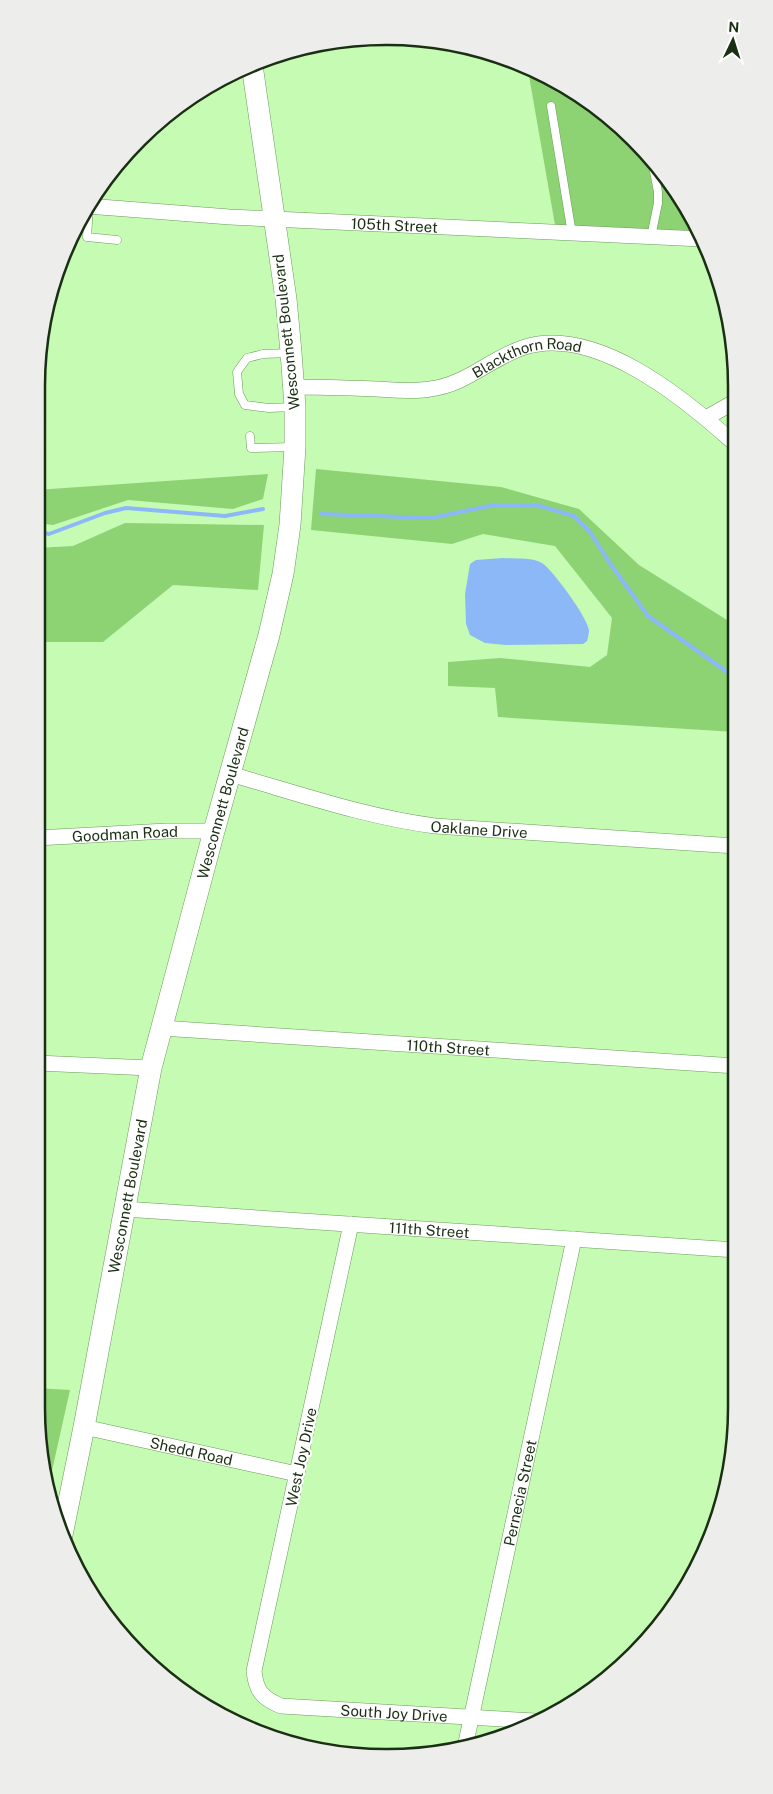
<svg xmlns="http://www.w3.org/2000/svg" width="773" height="1794" font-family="'Public Sans',sans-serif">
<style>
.green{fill:#8dd374}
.water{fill:#8db8f7}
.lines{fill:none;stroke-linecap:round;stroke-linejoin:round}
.stream{stroke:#8db8f7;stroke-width:4}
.lane-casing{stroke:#6a9b59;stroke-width:9}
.street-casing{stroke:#6a9b59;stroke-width:16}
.secondary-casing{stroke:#6a9b59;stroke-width:22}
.lane{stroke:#fff;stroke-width:8}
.street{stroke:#fff;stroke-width:15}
.secondary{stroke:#fff;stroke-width:21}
.labels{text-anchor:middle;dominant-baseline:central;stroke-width:4.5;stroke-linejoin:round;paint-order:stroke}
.street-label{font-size:15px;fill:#1b2f14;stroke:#fff}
.rim{fill:none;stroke:#1b2f14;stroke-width:2.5}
</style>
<rect width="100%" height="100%" fill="#c6fbb4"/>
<!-- green -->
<path class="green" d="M528 70 599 108 664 173 699 232 555 225Z
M316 469 501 487 579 509 639 565 735 625V732L498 717 495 688 448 686V662L500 658 590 667 607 655 612 618 555 546 483 534 452 544 311 530Z
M268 474 263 499 233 509 128 500 53 525 36 523V490Z
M125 523 264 525 258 590 173 585 103 642H36V548L73 546Z
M36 1388 70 1390 49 1484 36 1408Z"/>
<!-- water -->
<path class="water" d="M503 558C515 559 531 557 542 563 552 569 588 618 589 630 589 633 588 638 587 641L583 644 506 645 485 643 470 635 466 624 465 594 470 564 476 560Z"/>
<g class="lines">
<!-- stream -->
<path class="stream" d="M321 514 431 518 494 505 540 506 574 516 590 532 609 562 648 616 730 674 735 675
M36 531 49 534 105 513 126 508 225 516 263 509"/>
<!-- lane casing -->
<g class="lane-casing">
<path id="lane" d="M551 106 572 234
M89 207 87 237 117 240
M651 237 658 203V192L652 161
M290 353 263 354 247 358 237 372 239 394 245 405 269 408 293 407
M250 436 251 448 293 447"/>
</g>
<!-- street casing -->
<g class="street-casing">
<g id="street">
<path id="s1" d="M87 206 230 217 702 239"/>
<path id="s2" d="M294 387C321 387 349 388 377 389 394 390 412 392 430 389 465 385 490 359 522 348 594 323 685 399 734 443"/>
<path d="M706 418 734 402"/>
<path id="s3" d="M230 774C297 793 365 817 435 826L735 846"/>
<path id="s4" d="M36 838 167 831H214"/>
<path id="s5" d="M161 1028 736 1066"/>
<path d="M36 1063 151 1068"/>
<path id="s6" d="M124 1209 736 1250"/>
<path id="s7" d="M351 1224 254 1671C256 1691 262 1698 281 1706L535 1721"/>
<path id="s8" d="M84 1427 297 1474"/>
<path id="s9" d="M465 1747 574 1239"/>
</g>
</g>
<!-- secondary casing -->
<g class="secondary-casing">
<g id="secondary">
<path id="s10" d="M62 1535 84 1427 151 1068 214 831 269 635 283 574 290 525 295 447V407L291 352 286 299 252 65"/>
</g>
</g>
<!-- lane -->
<use href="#lane" class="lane"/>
<!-- street -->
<use href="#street" class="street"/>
<!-- secondary -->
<use href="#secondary" class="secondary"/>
</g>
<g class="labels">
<!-- street labels -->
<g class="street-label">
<text stroke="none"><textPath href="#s1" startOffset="308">105th Street</textPath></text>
<text transform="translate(286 332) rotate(-96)">Wesconnett Boulevard</text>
<text stroke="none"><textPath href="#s2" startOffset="240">Blackthorn Road</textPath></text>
<text stroke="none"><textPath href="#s10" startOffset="750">Wesconnett Boulevard</textPath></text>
<text stroke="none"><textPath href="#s3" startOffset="256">Oaklane Drive</textPath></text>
<text stroke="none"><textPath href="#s4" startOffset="89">Goodman Road</textPath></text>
<text stroke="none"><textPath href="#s5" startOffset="288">110th Street</textPath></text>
<text stroke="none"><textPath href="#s10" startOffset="345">Wesconnett Boulevard</textPath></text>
<text stroke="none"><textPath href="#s6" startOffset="306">111th Street</textPath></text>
<text stroke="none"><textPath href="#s8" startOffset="110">Shedd Road</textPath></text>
<text transform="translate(301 1457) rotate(-78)">West Joy Drive</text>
<text stroke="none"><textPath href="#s9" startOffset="260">Pernecia Street</textPath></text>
<text stroke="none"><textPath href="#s7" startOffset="618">South Joy Drive</textPath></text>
</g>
</g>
<!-- crop -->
<path d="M0 0H773V1794H0ZM386 45H387A341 341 0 0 1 728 386V1408A341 341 0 0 1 387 1749H386A341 341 0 0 1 45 1408V386A341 341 0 0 1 386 45Z" fill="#edeeec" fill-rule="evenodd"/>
<path class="rim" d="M386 45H387A341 341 0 0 1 728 386V1408A341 341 0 0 1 387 1749H386A341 341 0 0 1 45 1408V386A341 341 0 0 1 386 45Z"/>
<!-- north arrow -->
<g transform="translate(733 40) rotate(4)" stroke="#ffffff" stroke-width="4" paint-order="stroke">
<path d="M0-4L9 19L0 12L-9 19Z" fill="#1b2f14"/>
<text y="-8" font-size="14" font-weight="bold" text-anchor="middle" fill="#1b2f14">N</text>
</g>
</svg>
